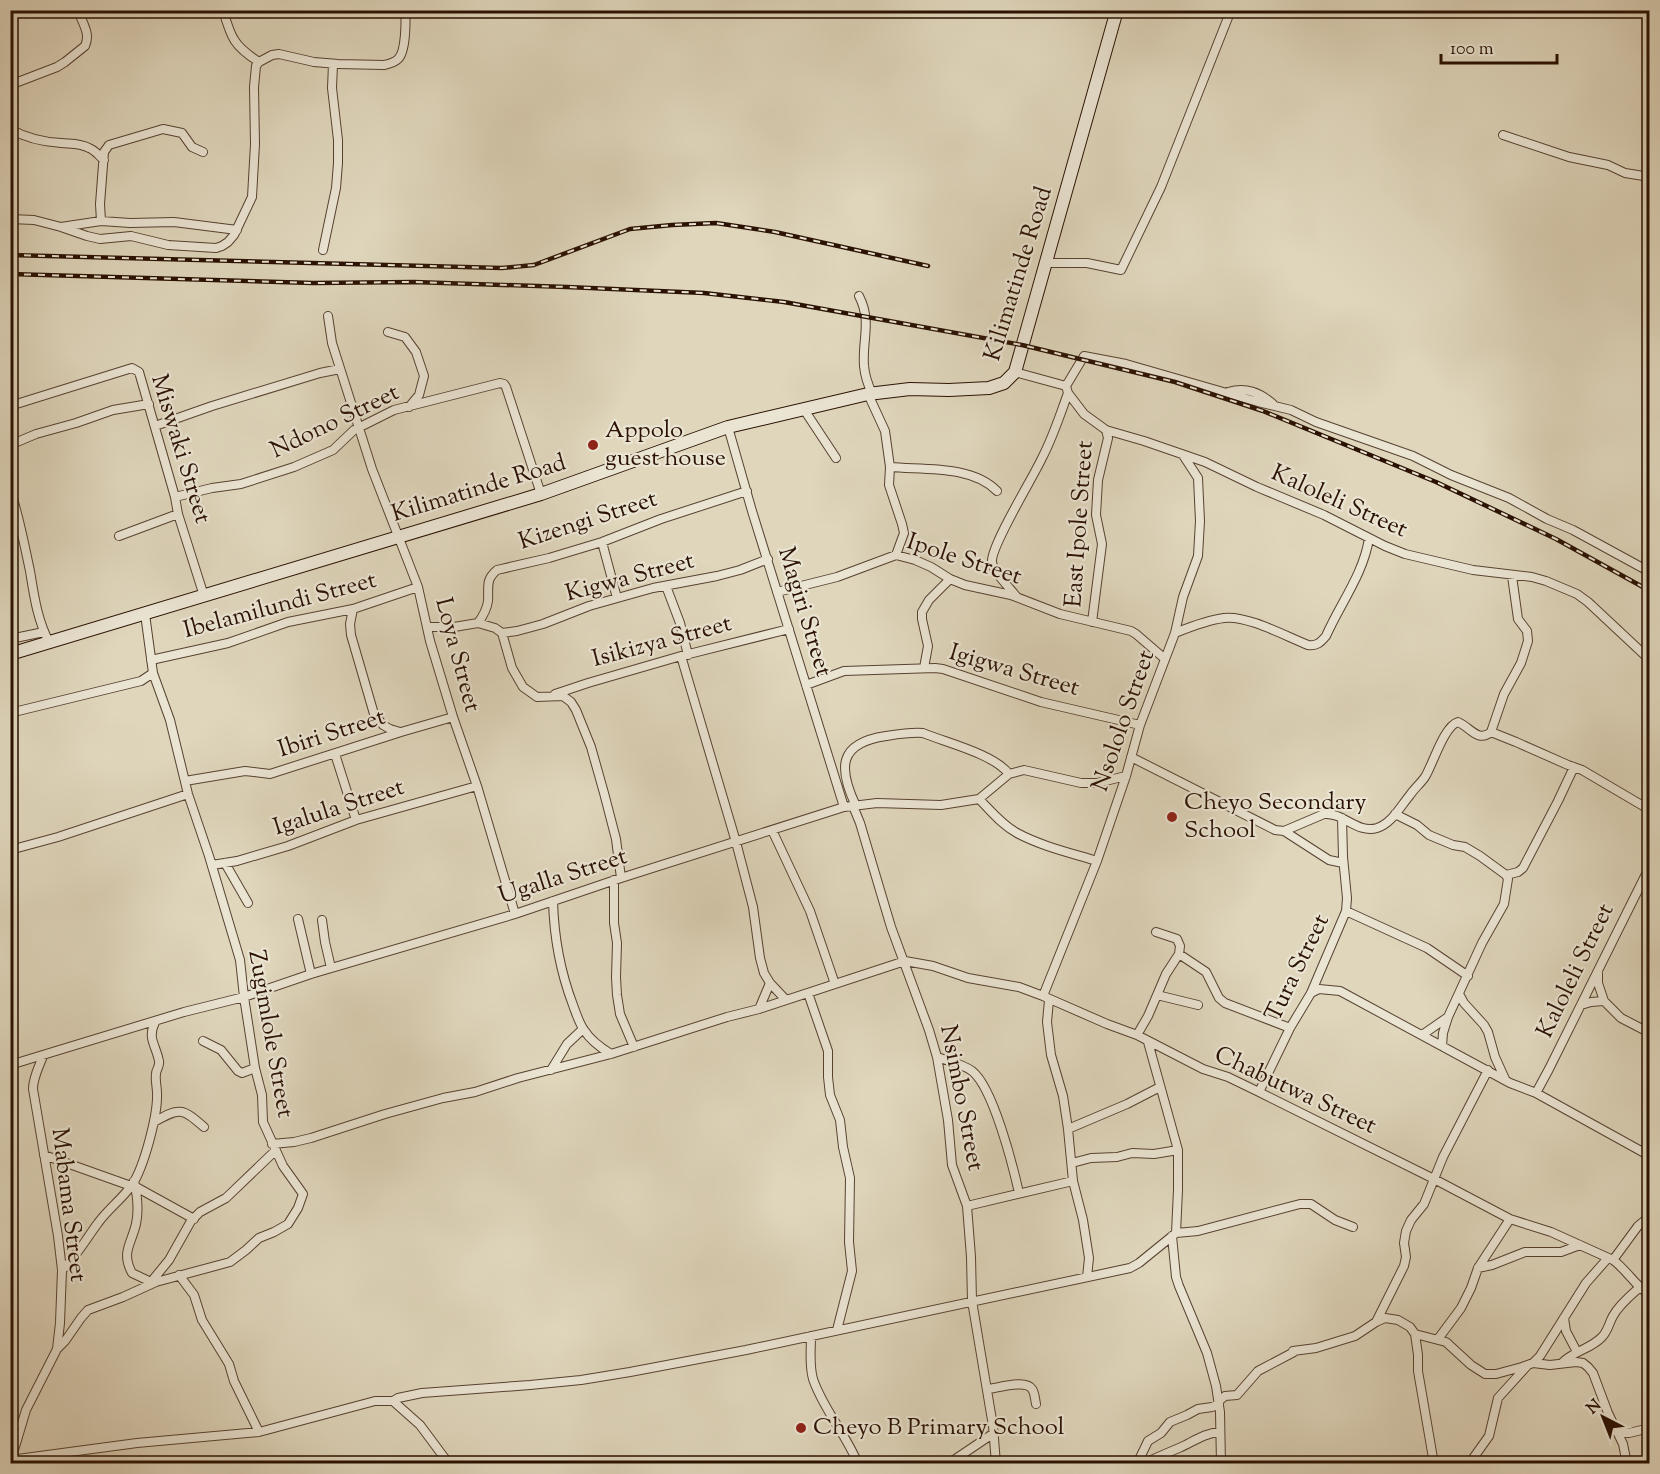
<svg xmlns="http://www.w3.org/2000/svg" width="1660" height="1474" font-family="'Sorts Mill Goudy',serif">
<style>
.lines{fill:none;stroke-linecap:round;stroke-linejoin:round}
.street-casing{stroke:#574230;stroke-width:10}
.secondary-casing{stroke:#2a1102;stroke-width:14}
.street{stroke:#eae4d3;stroke-width:8}
.secondary{stroke:#eae4d3;stroke-width:12}
.rail-casing{stroke:#2a1102;stroke-width:4.5}
.rail{stroke:#eae4d3;stroke-width:2;stroke-dasharray:7;stroke-linecap:butt}
.poi-dot{fill:#8f2418;stroke:#eae4d3;stroke-width:2}
.labels{text-anchor:middle;dominant-baseline:central;stroke-width:4.5;stroke-linejoin:round;paint-order:stroke}
.street-label{font-size:24px;fill:#2a1102;stroke:#eae4d3}
.poi-label{font-size:24px;fill:#2a1102;stroke:#eae4d3;text-anchor:start}
</style>
<rect width="100%" height="100%" fill="#dfd6bc"/>
<filter id="stains"><feTurbulence type="fractalNoise" baseFrequency=".00333" numOctaves="4"/><feColorMatrix values="0 0 0 0 .2 0 0 0 0 .09 0 0 0 0 .02 0 0 0 .5 -.17"/></filter>
<radialGradient id="worn" r=".72"><stop offset=".6" stop-color="#630" stop-opacity="0"/><stop offset="1" stop-color="#630" stop-opacity=".3"/></radialGradient>
<g class="lines">
<!-- street casing -->
<g class="street-casing">
<path id="street" d="M223 10C231 38 234 46 259 62
M10 85 57 67 65 62 85 46C91 33 82 23 78 10
M10 129C26 138 43 142 61 143 71 144 80 143 89 148 95 150 99 156 104 160
M1503 135 1569 157 1608 165 1625 173 1650 177
M10 219 34 220 61 227 101 221 130 223 174 222 237 230
M101 221 100 204 104 152 109 145 163 129 182 133 192 147 203 152
M61 227 87 236 100 239 131 236 168 245 216 248 222 246 228 242 234 235 252 197 255 144 254 87 256 66 259 62 272 55 279 54 314 62 338 64 384 65C389 64 394 63 398 59 406 52 406 21 405 10
M323 250 336 188 338 163V140L332 88 333 64
M1046 263H1087L1121 270 1161 187 1231 10
M859 296C872 321 862 340 864 366 865 376 868 385 872 393
M328 316 332 343 372 469 418 587 430 641 453 717 477 786 515 914
M388 332 405 337 416 352 424 376 419 395 409 407
M1015 372 1066 386 1068 393 1084 414 1106 430 1144 441 1205 462 1257 487 1324 515 1385 546 1405 554 1473 570 1532 577 1546 581 1577 594 1588 602 1650 660
M1066 386 1084 356 1126 364 1258 402 1291 410 1316 422 1413 456 1451 475 1509 498 1547 519 1573 530 1650 572
M1228 392C1246 387 1259 392 1273 404
M868 394 885 431 890 467 889 485 902 524 904 533 896 555
M10 406 132 368 139 372 175 497 178 514 204 596
M803 408 836 458
M155 426 212 406 320 373 340 369
M728 427 752 511 844 807
M10 445 36 434 76 423 113 410 149 404
M890 467C924 470 972 465 997 491
M10 489C19 516 24 543 30 571 34 595 37 619 49 642
M175 497 212 488 241 484 294 467 333 450 354 430 394 410 500 383 504 384 506 387 541 494
M119 536 178 514
M602 542 617 598
M666 586 680 623 688 655
M777 592 837 577 896 555 915 560 931 567 950 579 965 585 1011 595 1060 614 1131 631 1136 634 1165 659
M1016 596C1010 588 993 572 992 562 990 547 1034 476 1042 458 1053 437 1060 415 1068 393
M353 609 350 624 351 635 374 714 383 725 390 729 400 732
M1092 622 1102 544 1096 515 1098 480 1108 438 1106 430
M478 623C483 616 487 609 488 601 489 587 485 580 497 570L549 558 602 542 661 519 747 491
M427 627H454L478 623 495 628 502 633 512 668 523 687 537 697 563 696 571 702 576 710 591 747 604 793 616 839 621 878
M502 633 517 631 543 624 589 606 653 588 717 576 740 570 768 559
M1175 633C1190 627 1207 620 1224 618 1247 615 1285 636 1308 645 1317 646 1320 643 1326 636 1340 604 1364 573 1369 538
M10 639 44 632
M681 656 736 842 753 907 760 958 764 973 770 983 786 1000
M151 660 228 643 288 622 353 609 418 587
M924 668 928 646 922 619V612L929 600 950 579
M806 685 844 671 935 668 943 669 1041 702 1140 725
M555 694 588 683 681 656 789 629
M14 712 141 681 153 673
M1491 732 1504 694 1521 663 1528 641 1527 631 1518 619 1512 576
M335 754 356 820
M1131 757 1275 830 1284 831 1324 814C1343 812 1357 834 1377 828 1392 823 1400 807 1410 795 1414 789 1420 784 1425 777 1433 764 1444 726 1458 722 1470 727 1478 743 1491 732L1516 742 1568 765 1582 770 1650 810
M185 781 245 771 270 774 401 732 453 717
M979 799C991 811 1002 825 1017 833 1041 846 1071 853 1097 861
M853 806 860 823 891 927 929 1030 937 1057 948 1120 952 1165 967 1206 971 1257 972 1301 993 1426 996 1464
M856 806C838 768 838 743 886 736 899 734 911 732 923 733 947 743 994 754 1009 774
M1395 814 1417 825 1429 835 1453 845 1465 847 1480 856 1506 875 1508 879 1504 904 1482 943 1448 1017 1422 1035
M772 830 810 911 835 984
M1284 831 1329 860 1343 863
M10 850 58 837 188 794
M225 863 248 903
M212 865 237 861 288 846 356 820 477 786
M1506 875 1518 872 1523 868 1558 801 1574 767
M614 880V923L617 943 616 977 617 995 620 1014 634 1047
M553 901C554 937 560 971 573 1005 576 1013 579 1023 584 1030 591 1041 601 1048 611 1054
M1346 911 1427 948 1468 976
M298 919 311 974
M322 920 325 942 331 968
M1179 954 1206 972 1219 998 1225 1003 1290 1028
M1598 973V983L1604 1001
M808 993 828 1051V1077L830 1095 840 1120 843 1147 850 1178 849 1242 852 1271 837 1330
M1311 993 1319 989 1340 991 1510 1083 1536 1093 1650 1156
M1459 994 1464 1003 1484 1025 1488 1032 1495 1057 1505 1079
M1157 995 1198 1005
M1043 996 1097 861 1126 776 1140 725 1175 633 1183 597 1198 556 1200 521 1198 478 1183 455
M1049 1000 1047 1022 1051 1055 1063 1096 1068 1129 1073 1181 1083 1220 1089 1258 1087 1277
M1581 1005 1591 1002 1604 1001 1621 1018 1650 1033
M759 1009 770 983
M1137 1035 1148 1016 1166 974 1179 954 1180 946 1177 939 1156 932
M203 1041 221 1050 238 1071 242 1073 255 1068
M1442 1046 1443 1033 1448 1017
M937 1057C948 1061 963 1064 972 1071 993 1087 1013 1166 1019 1193
M10 1065 184 1012 244 997 311 974 515 914 621 878 844 807 877 803 941 805 979 799 1009 774 1024 770 1081 783H1097L1126 776
M551 1070 567 1044 583 1029
M1259 1092 1290 1028 1311 993 1346 911 1347 898 1343 857 1342 818
M1536 1093 1549 1069 1650 866
M154 1122C180 1107 182 1108 204 1127
M1068 1129 1127 1104 1160 1087
M272 1144 294 1142 311 1138 385 1114 443 1098 475 1092 518 1078 611 1054 727 1017 759 1009 905 961 933 966 968 978 1019 987 1043 996 1107 1024 1137 1035 1203 1069 1228 1077 1259 1092 1434 1179 1510 1219 1551 1232 1613 1260C1627 1270 1635 1286 1650 1295
M44 1155 131 1186
M1072 1163 1091 1158 1117 1157 1132 1153 1154 1154 1178 1150
M134 1181C137 1194 139 1210 136 1224 131 1245 121 1252 132 1273L151 1282
M136 1187 194 1219
M967 1206 1073 1181
M1176 1233 1198 1231 1300 1204H1311L1335 1220 1353 1227
M1172 1236 1176 1277 1179 1286 1207 1353 1216 1386 1220 1412 1221 1464
M1613 1260 1638 1226 1650 1216
M1478 1268 1492 1265 1525 1252H1561L1580 1245
M62 1270C77 1256 86 1239 98 1223 108 1209 122 1199 132 1185 144 1167 158 1115 157 1093 157 1087 155 1080 156 1074 156 1069 160 1067 159 1061 156 1045 147 1039 155 1022
M179 1275 194 1295 202 1320 229 1364 234 1381 259 1432
M151 1282 169 1260 191 1221 200 1212 226 1198 275 1151
M1564 1318 1566 1331 1577 1352
M1376 1322 1404 1266 1406 1257 1404 1243 1406 1231 1411 1220 1424 1204 1443 1157 1488 1070
M1415 1334 1446 1342 1471 1365 1485 1374H1496L1522 1367 1533 1363 1540 1356 1586 1283 1608 1258
M811 1336C811 1350 809 1365 813 1379 823 1409 846 1434 858 1464
M1438 1339 1461 1308 1471 1288 1478 1268 1510 1219
M57 1349 65 1341 81 1318 88 1310 123 1297 156 1282 230 1262 246 1250 259 1238 274 1232 288 1224 298 1208 303 1194 283 1166 263 1122 262 1095 255 1068 244 997 240 960 209 856 188 794 170 720 153 673 145 614
M1293 1351 1316 1348 1355 1336 1376 1322 1385 1318 1398 1320 1410 1327 1415 1334 1418 1355V1371L1434 1464
M1533 1363 1550 1365 1576 1362 1583 1363 1588 1367 1593 1373 1608 1413 1623 1444 1627 1464
M1562 1363C1573 1351 1591 1349 1602 1337 1608 1331 1609 1323 1613 1316 1619 1305 1630 1296 1639 1288
M988 1389C998 1388 1026 1379 1032 1389 1035 1393 1035 1400 1036 1404
M393 1401 420 1425 449 1464
M1219 1401 1225 1396 1237 1395 1258 1371 1294 1352
M1617 1431 1629 1433 1650 1428
M10 1460 137 1443 259 1432 375 1401H393L398 1398 422 1393 530 1385 581 1380 630 1372 746 1350 1130 1268 1139 1263 1176 1233 1178 1190V1150L1148 1042
M11 1460 26 1410 57 1349 60 1323 62 1270 58 1236 33 1089C33 1077 39 1067 43 1056
M948 1464 994 1433
M1137 1464 1148 1441 1161 1433 1170 1422 1187 1415 1198 1409 1212 1407 1219 1404
M1143 1464C1155 1458 1167 1453 1179 1448 1193 1442 1204 1433 1220 1432
M1469 1464 1489 1436 1498 1398 1527 1366"/>
</g>
<!-- secondary casing -->
<g class="secondary-casing">
<path id="secondary" d="M10 654 541 494 728 427 868 394 910 389 949 390 989 388 1004 383 1015 372 1117 10"/>
</g>
<!-- street -->
<use href="#street" class="street"/>
<!-- secondary -->
<use href="#secondary" class="secondary"/>
<!-- rail casing -->
<g class="rail-casing">
<path id="rail" d="M10 255 502 268 534 265 630 229 672 225 716 223 775 232 928 266
M10 274 313 283 414 282 567 287 704 293 784 302 1022 345 1175 382 1263 411 1436 482 1556 539 1650 591"/>
</g>
<!-- rail -->
<use href="#rail" class="rail"/>
</g>
<!-- markers -->
<g class="poi-dot">
<circle cx="593" cy="445" r="6"/>
<circle cx="1172" cy="817" r="6"/>
<circle cx="801" cy="1428" r="6"/>
</g>
<g class="labels">
<!-- street labels -->
<g class="street-label">
<text transform="translate(1019 274) rotate(-73)">Kilimatinde Road</text>
<text transform="translate(335 422) rotate(-26)">Ndono Street</text>
<text transform="translate(180 449) rotate(73)">Miswaki Street</text>
<text transform="translate(479 489) rotate(-17)">Kilimatinde Road</text>
<text transform="translate(1339 502) rotate(24)">Kaloleli Street</text>
<text transform="translate(588 521) rotate(-18)">Kizengi Street</text>
<text transform="translate(1080 524) rotate(-86)">East Ipole Street</text>
<text transform="translate(964 560) rotate(18)">Ipole Street</text>
<text transform="translate(630 578) rotate(-15)">Kigwa Street</text>
<text transform="translate(280 606) rotate(-15)">Ibelamilundi Street</text>
<text transform="translate(804 612) rotate(73)">Magiri Street</text>
<text transform="translate(662 642) rotate(-15)">Isikizya Street</text>
<text transform="translate(457 655) rotate(75)">Loya Street</text>
<text transform="translate(1014 671) rotate(16)">Igigwa Street</text>
<text transform="translate(1124 721) rotate(-71)">Nsololo Street</text>
<text transform="translate(332 734) rotate(-18)">Ibiri Street</text>
<text transform="translate(339 808) rotate(-18)">Igalula Street</text>
<text transform="translate(563 877) rotate(-18)">Ugalla Street</text>
<text transform="translate(1298 968) rotate(-64)">Tura Street</text>
<text transform="translate(1576 971) rotate(-64)">Kaloleli Street</text>
<text transform="translate(270 1034) rotate(80)">Zugimlole Street</text>
<text transform="translate(1295 1091) rotate(25)">Chabutwa Street</text>
<text transform="translate(961 1098) rotate(79)">Nsimbo Street</text>
<text transform="translate(68 1205) rotate(83)">Mabama Street</text>
</g>
<!-- poi labels -->
<g class="poi-label">
<text x="605" y="431">Appolo<tspan x="605" dy="28">guest house</tspan></text>
<text x="1184" y="803">Cheyo Secondary<tspan x="1184" dy="28">School</tspan></text>
<text x="813" y="1428">Cheyo B Primary School</text>
</g>
</g>
<!-- margin -->
<rect width="1660" height="1474" fill="none" stroke="#dfd6bc" stroke-width="36"/>
<rect x="12" y="12" width="1636" height="1450" fill="none" stroke="#2a1102" stroke-width="3"/>
<rect x="18" y="18" width="1624" height="1438" fill="none" stroke="#2a1102" stroke-width="1.5"/>
<!-- north arrow -->
<g transform="translate(1603 1417) rotate(318)" stroke="#eae4d3" stroke-width="4.5" paint-order="stroke">
<path d="M0-4.5L10 22L0 15L-10 22Z" fill="#2a1102"/>
<text y="-9" font-size="16" font-weight="bold" text-anchor="middle" fill="#2a1102">N</text>
</g>
<!-- scale -->
<path d="M1441 54v9h116v-9" fill="none" stroke="#2a1102" stroke-width="3"/>
<text x="1450" y="54" font-size="18" fill="#2a1102" stroke="#eae4d3" stroke-width="4.5" paint-order="stroke">100 m</text>
<rect width="100%" height="100%" filter="url(#stains)"/>
<rect width="100%" height="100%" fill="url(#worn)"/>
</svg>
